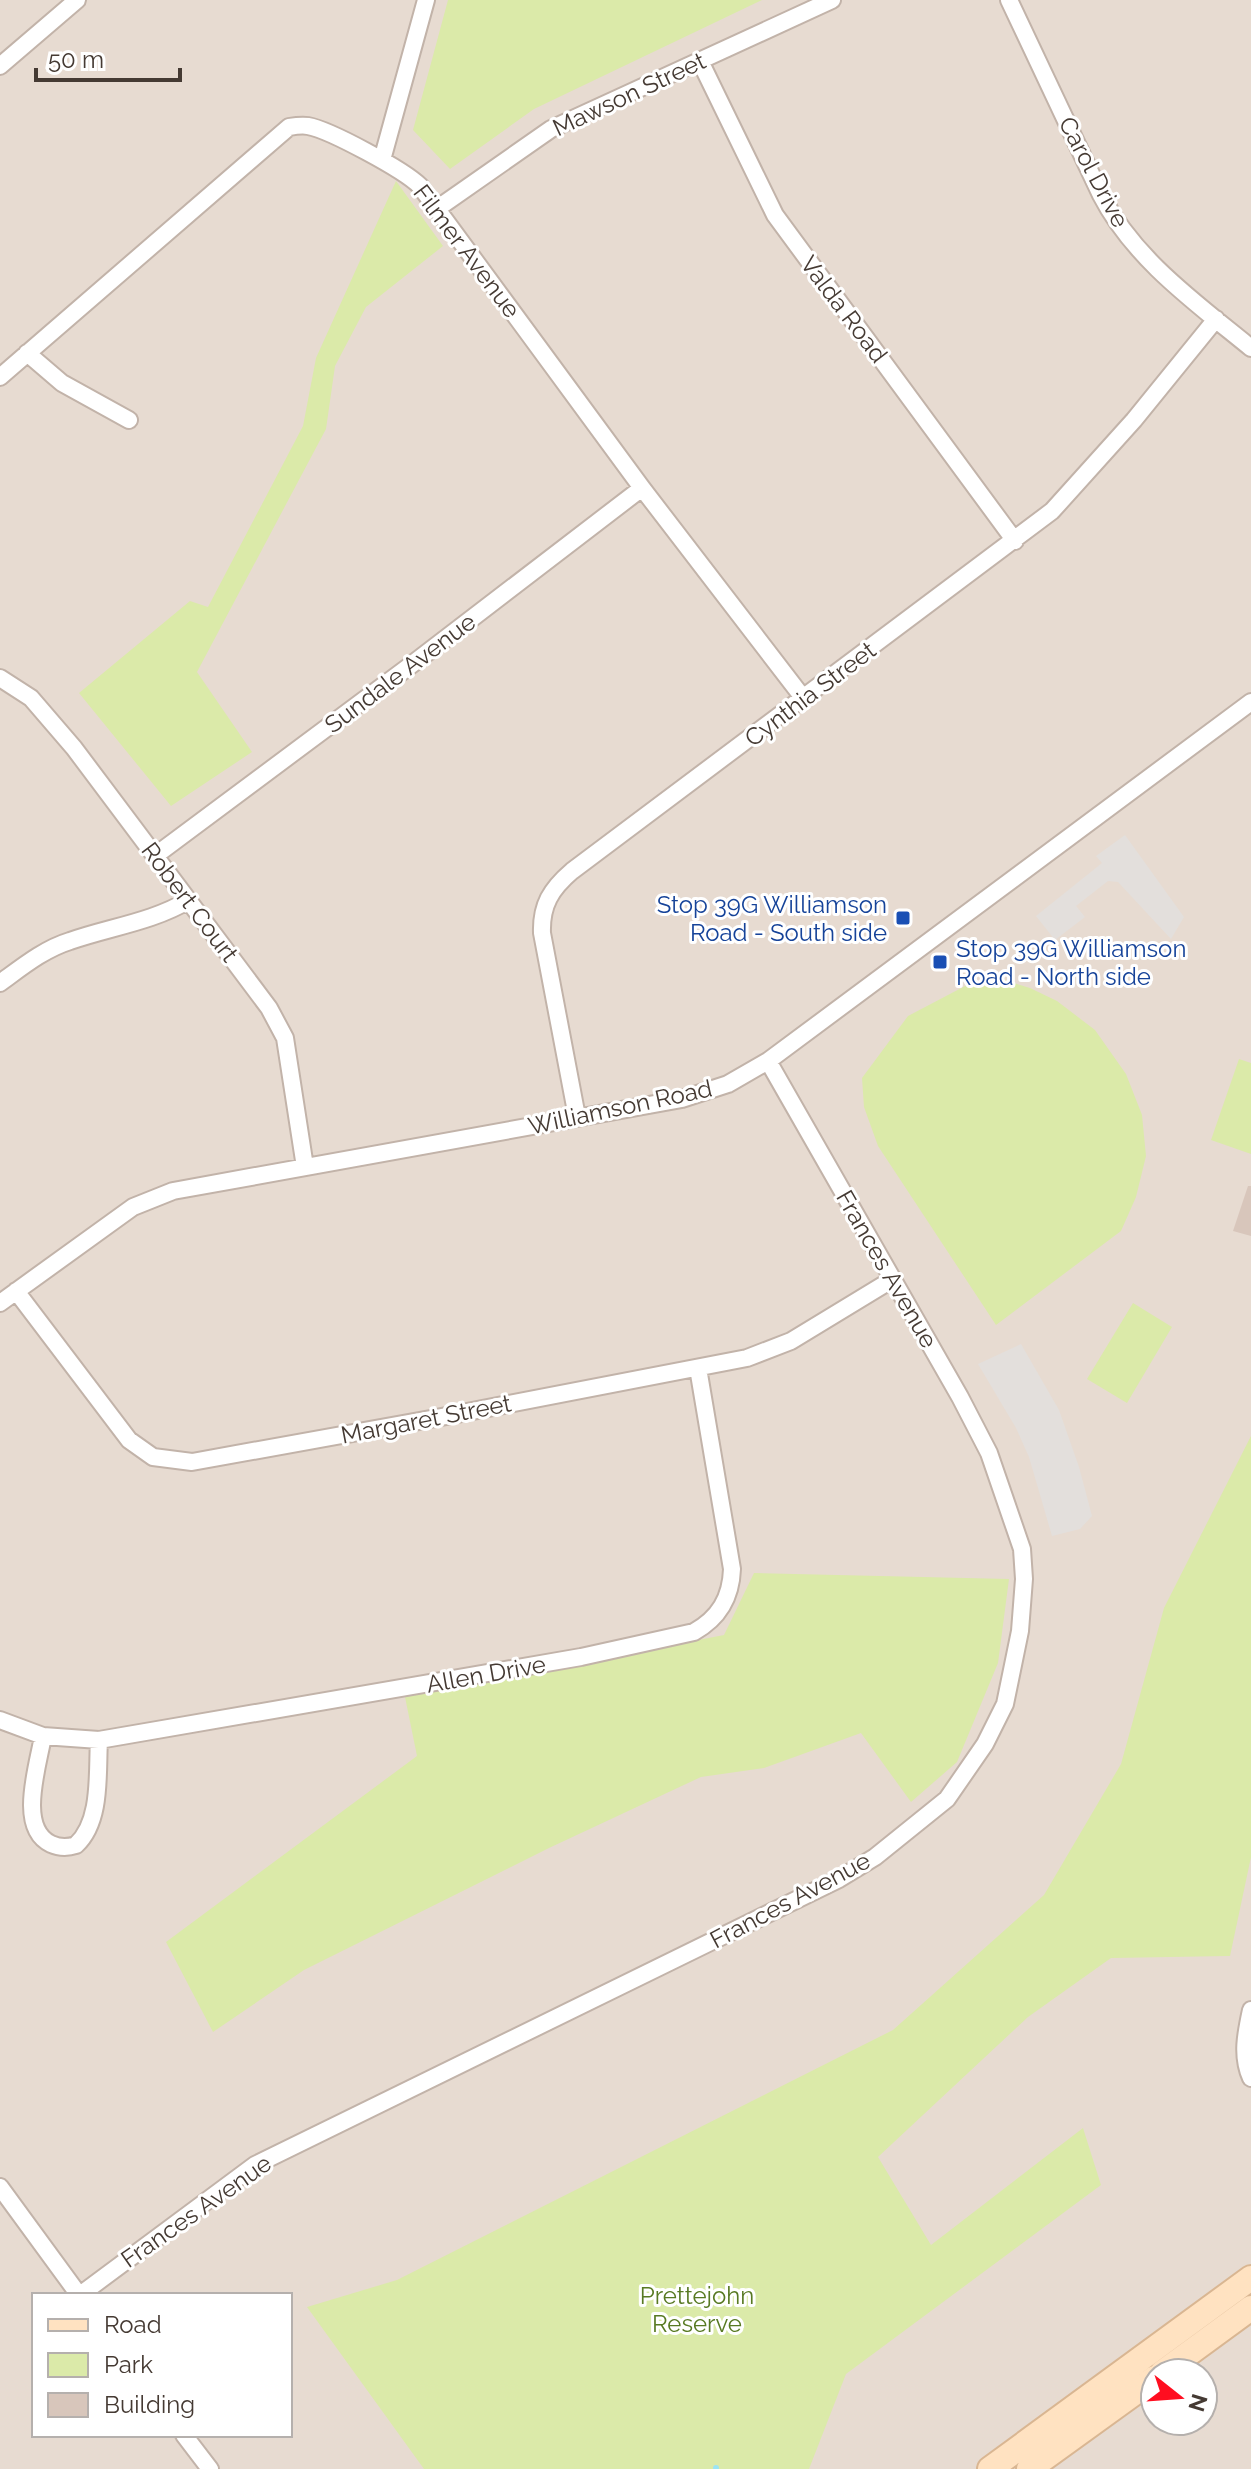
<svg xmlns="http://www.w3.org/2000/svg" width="1251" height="2469" font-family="Raleway,sans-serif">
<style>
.residential{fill:#e7dbd1;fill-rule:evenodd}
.green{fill:#dbeaa9}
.parking{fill:#e3dfdc}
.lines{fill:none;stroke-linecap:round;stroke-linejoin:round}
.stream{stroke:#9be4f4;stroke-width:6}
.building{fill:#d8c6bb}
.minor-casing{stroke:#c2b3a9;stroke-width:20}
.secondary-casing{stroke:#d9b692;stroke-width:28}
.minor{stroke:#fff;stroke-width:16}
.secondary{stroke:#ffe2c1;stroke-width:24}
.transit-dot{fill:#1a4fb4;stroke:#fff;stroke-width:3}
.labels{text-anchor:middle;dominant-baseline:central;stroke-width:6;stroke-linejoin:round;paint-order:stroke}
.street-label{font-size:24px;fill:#453a33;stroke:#fff}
.transit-label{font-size:24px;fill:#164399;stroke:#fff;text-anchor:end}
.park-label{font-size:24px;fill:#587a23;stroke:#fff}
</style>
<rect width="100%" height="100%" fill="#f3ebe3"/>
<!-- residential -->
<path class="residential" d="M0 0H1251V2469H0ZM34 2295H290V2435H34ZM1155 2373H1203V2421H1155Z"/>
<!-- green -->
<path class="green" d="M448 0H762L534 109 450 169 413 130Z
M396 181 443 246 366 307 335 366 326 429 197 672 252 752 171 806 79 693 190 601 208 607 303 426 316 358Z
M998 978 1030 988 1057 1001 1095 1030 1126 1074 1142 1115 1146 1156 1136 1197 1121 1231 996 1325 878 1146 864 1107 862 1078 908 1016 967 985Z
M1239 1059 1251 1063V1154L1211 1140Z
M1133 1303 1172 1327 1127 1403 1087 1379Z
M1251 1436V1857L1230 1956 1111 1958 1028 2017 878 2157 931 2245 1083 2128 1101 2185 846 2374 809 2469H424L307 2307 397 2280 893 2030 1044 1895 1121 1764 1164 1608Z
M754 1573 1009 1579 998 1663 957 1762 911 1802 861 1733 764 1768 701 1777 549 1848 304 1970 213 2032 166 1942 417 1756 405 1697 724 1635Z"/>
<!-- parking -->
<path class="parking" d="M1125 835 1184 917 1171 939 1118 882 1108 881 1076 906 1085 917 1055 940 1036 916 1102 863 1096 856Z
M1021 1344 1059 1410 1079 1467 1092 1516 1080 1529 1052 1536 1029 1457 1016 1428 978 1364Z"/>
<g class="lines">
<!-- stream -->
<path class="stream" d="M716 2469V2468"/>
</g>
<!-- building -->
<path class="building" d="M1248 1186H1251V1236L1233 1231Z"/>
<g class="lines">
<!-- minor casing -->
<g class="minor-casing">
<path id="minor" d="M1009 0 1101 195C1134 259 1196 303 1251 348
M700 61 775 215 1015 541
M0 66 77 0
M382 160 426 0
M438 208 551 129 832 0
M27 353 62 383 129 420
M0 377 289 127C295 126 302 125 308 126 330 130 404 170 420 186L642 488 804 699
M0 678 31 698 74 748 269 1008 285 1038 305 1167
M156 855 415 662 642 488
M0 983C22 967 44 949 70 941 110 927 152 922 189 900
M577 1117 542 933C541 905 551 889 572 871L1052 511 1134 420 1216 319
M16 1291 129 1440 153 1457 192 1462 436 1418 747 1358 791 1341 893 1279
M0 1303 133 1207 173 1191 682 1099 728 1084 768 1061 1251 702
M0 1720 43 1736 99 1740 581 1657 694 1632C719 1618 731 1598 732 1569L698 1368
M43 1736C38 1766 17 1828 51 1844 60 1848 67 1848 76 1845 102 1821 97 1773 99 1740
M1251 2010C1246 2033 1241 2056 1251 2078
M0 2187 79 2295
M80 2295 255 2165 839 1879 875 1857 947 1799 985 1744 1005 1704 1020 1631 1024 1579 1022 1549 989 1453 960 1397 768 1061
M184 2435 210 2469"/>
</g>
<!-- secondary casing -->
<g class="secondary-casing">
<path id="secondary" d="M1162 2373 1251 2308
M990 2469 1251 2278
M1029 2469 1155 2378"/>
</g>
<!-- minor -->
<use href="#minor" class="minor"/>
<!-- secondary -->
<use href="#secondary" class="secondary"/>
</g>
<!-- markers -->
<g class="transit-dot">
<rect x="895" y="910" width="16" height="16" rx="4"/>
<rect x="932" y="954" width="16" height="16" rx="4"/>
</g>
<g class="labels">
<!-- street labels -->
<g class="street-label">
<text transform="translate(629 94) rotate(-25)">Mawson Street</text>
<text transform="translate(1094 172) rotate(62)">Carol Drive</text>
<text transform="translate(467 251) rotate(53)">Filmer Avenue</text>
<text transform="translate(844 309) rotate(53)">Valda Road</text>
<text transform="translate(400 673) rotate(-37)">Sundale Avenue</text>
<text transform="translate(810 694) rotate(-37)">Cynthia Street</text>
<text transform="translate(190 902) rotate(53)">Robert Court</text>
<text transform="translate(620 1107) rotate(-12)">Williamson Road</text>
<text transform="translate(887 1269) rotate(60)">Frances Avenue</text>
<text transform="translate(426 1419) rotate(-11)">Margaret Street</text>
<text transform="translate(486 1674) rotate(-10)">Allen Drive</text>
<text transform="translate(790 1900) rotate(-28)">Frances Avenue</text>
<text transform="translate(196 2211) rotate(-35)">Frances Avenue</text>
</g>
<!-- transit labels -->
<g class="transit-label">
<text x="887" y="904">Stop 39G Williamson<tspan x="887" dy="28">Road - South side</tspan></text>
<text x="956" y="948" text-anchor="start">Stop 39G Williamson<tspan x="956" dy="28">Road - North side</tspan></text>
</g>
<!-- park labels -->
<g class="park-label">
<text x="697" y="2295">Prettejohn<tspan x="697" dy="28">Reserve</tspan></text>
</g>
</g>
<!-- legend -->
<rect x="32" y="2293" width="260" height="144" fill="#ffffff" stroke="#b5b0ad" stroke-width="2"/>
<rect x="48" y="2319" width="40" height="12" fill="#ffe2c1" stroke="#b5b0ad" stroke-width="2"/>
<text x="104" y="2333" font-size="24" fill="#453a33">Road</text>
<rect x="48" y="2353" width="40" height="24" fill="#dbeaa9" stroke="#b5b0ad" stroke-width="2"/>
<text x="104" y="2373" font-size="24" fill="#453a33">Park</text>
<rect x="48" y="2393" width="40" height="24" fill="#d8c6bb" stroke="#b5b0ad" stroke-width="2"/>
<text x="104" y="2413" font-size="24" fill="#453a33">Building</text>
<!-- north arrow -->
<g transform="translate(1179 2397) rotate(107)"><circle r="38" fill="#ffffff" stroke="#b5b0ad" stroke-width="2"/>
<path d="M0-6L14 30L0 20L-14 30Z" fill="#ff0e20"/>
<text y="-12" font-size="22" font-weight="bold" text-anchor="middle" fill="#453a33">N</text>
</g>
<!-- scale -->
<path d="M36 68v12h144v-12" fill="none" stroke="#453a33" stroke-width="4"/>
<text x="48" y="68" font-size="24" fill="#453a33" stroke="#ffffff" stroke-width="6" paint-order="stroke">50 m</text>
</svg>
